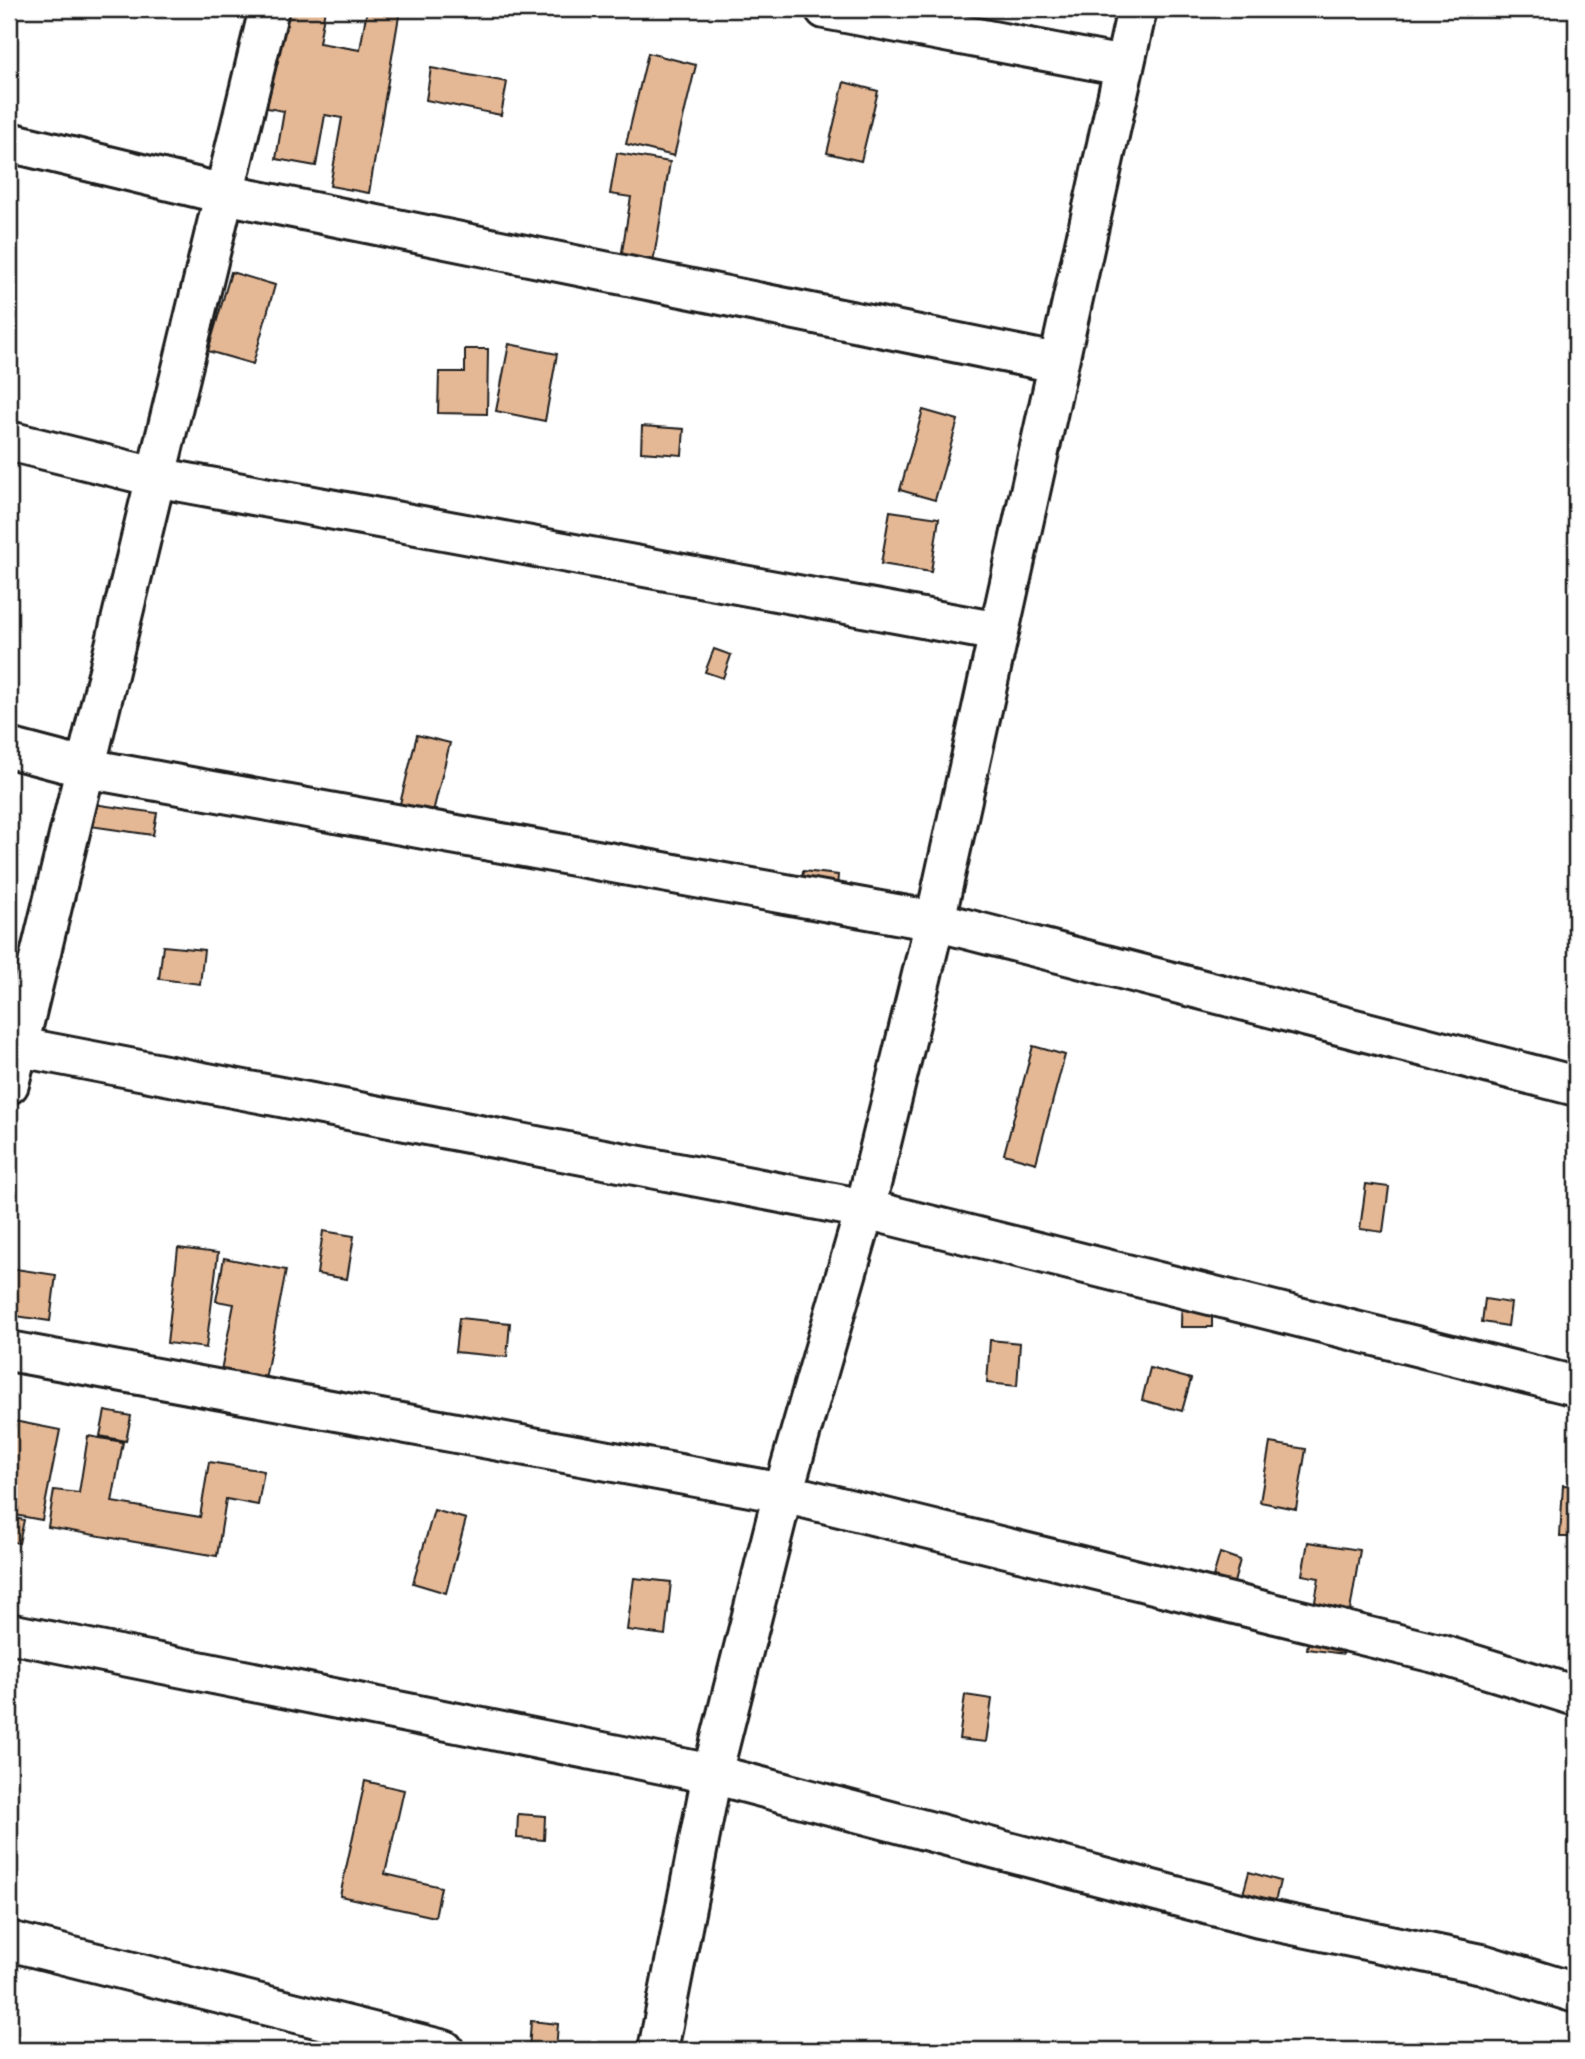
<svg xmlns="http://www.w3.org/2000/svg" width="1585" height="2059" font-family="Kalam,sans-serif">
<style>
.building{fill:#e5b895;stroke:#1c1c1c;stroke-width:2}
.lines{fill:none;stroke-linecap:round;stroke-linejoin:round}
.street-casing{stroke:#1c1c1c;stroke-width:44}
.street{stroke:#fff;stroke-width:38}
</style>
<rect width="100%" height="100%" fill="#fff"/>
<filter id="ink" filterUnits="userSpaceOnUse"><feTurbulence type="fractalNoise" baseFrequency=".0143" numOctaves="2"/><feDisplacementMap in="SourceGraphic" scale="14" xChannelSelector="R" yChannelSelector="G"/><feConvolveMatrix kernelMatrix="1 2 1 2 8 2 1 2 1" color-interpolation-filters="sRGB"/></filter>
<g filter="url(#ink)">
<!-- building -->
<path class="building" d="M285 9H325L319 43 360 50 367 9 400 10 369 193 330 186 342 118 325 115 316 166 276 159 284 111 267 108Z
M648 53 696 65 674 156 626 144Z
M431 68 507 82 501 115 426 100Z
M844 82 878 91 861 161 827 153Z
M617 153 670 162 651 275 619 270 631 197 610 194Z
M231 272 275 285 253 364 208 351Z
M509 344 557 354 545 421 496 411Z
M465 349H488L487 414 438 413 439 372H465Z
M923 410 958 420 935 500 900 490Z
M642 426 684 429 682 455 641 452Z
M890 511 939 518 931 572 881 564Z
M714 649 731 655 723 678 705 672Z
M417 735 450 743 429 828 396 820Z
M93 804 157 813 153 835 90 826Z
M803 871 838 875 836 900 800 896Z
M163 946 204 950 200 984 159 979Z
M1033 1046 1065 1055 1036 1163 1004 1154Z
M1366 1184 1389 1187 1383 1232 1360 1229Z
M323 1231 354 1236 347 1279 317 1274Z
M178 1248 218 1253 206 1348 167 1343Z
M224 1258 286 1270 262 1395 218 1386 234 1304 216 1301Z
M9 1268 56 1275 50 1321 9 1315Z
M1182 1286H1212V1327H1181Z
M1485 1299 1511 1303 1508 1326 1482 1322Z
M459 1318 510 1323 507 1357 455 1352Z
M990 1340 1020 1343 1017 1386 987 1383Z
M1150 1368 1191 1379 1182 1411 1142 1400Z
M105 1411 131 1416 126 1441 100 1436Z
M9 1420 60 1430 42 1520 9 1514Z
M88 1436 123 1442 112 1502 200 1517 209 1462 264 1471 258 1505 226 1499 217 1556 48 1527 54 1490 79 1493Z
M1270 1443 1306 1449 1296 1509 1260 1502Z
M1563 1485 1576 1486V1537H1560Z
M434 1510 466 1519 446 1593 413 1583Z
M9 1517 24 1520 19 1543 9 1541Z
M1308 1542 1360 1550 1343 1654 1307 1649 1319 1578 1302 1575Z
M1220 1553 1240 1560 1232 1590 1211 1584Z
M634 1578 671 1582 665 1635 627 1630Z
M965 1695 992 1699 986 1742 959 1739Z
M365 1781 404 1790 385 1874 441 1887 435 1917 340 1896Z
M518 1814 545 1816 544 1840 517 1838Z
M1249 1872 1280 1881 1275 1902 1243 1894Z
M531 2021 558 2024 556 2050H529Z"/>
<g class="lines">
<!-- street casing -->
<g class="street-casing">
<path id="street" d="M825 9 1123 66
M9 142 224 194 1057 363
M9 441 155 477 999 632
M9 748 85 768 935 921 1576 1086
M9 1045 865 1209 1576 1386
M9 1084 269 9
M9 1351 783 1493 1439 1654 1576 1696
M9 1633 712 1774 1259 1918 1482 1964 1576 1993
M9 1941 444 2050
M658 2050 712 1774 783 1493 865 1209 935 921 1137 9"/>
</g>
<!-- street -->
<use href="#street" class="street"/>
</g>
</g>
<!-- margin -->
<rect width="1585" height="2059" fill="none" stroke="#fff" stroke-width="35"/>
<rect x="18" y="18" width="1550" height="2024" fill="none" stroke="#1c1c1c" stroke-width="2.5" filter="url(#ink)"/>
</svg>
